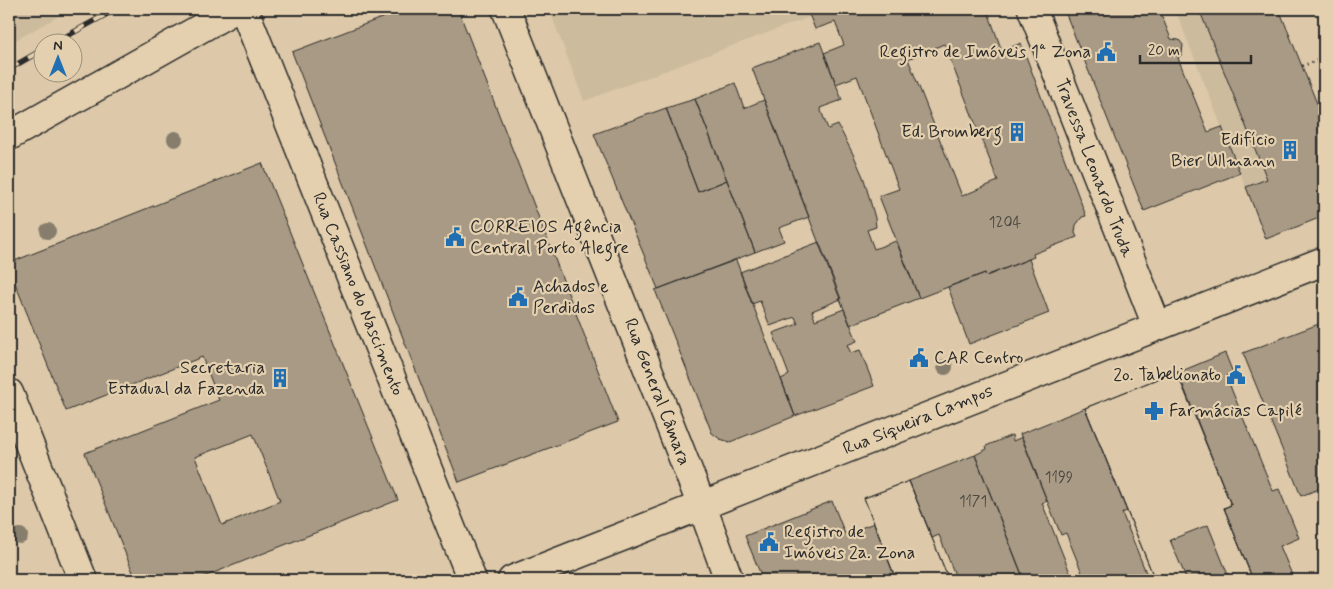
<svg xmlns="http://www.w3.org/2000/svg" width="1333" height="589" font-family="Mynerve,sans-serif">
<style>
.built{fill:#cdbb9e}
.building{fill:#a89a84;stroke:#2b2b2b;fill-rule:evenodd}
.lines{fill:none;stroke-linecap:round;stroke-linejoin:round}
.minor-casing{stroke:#2b2b2b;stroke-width:31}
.tertiary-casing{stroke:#2b2b2b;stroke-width:31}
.secondary-casing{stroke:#2b2b2b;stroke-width:31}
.path{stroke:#2b2b2b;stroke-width:3;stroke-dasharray:1 4;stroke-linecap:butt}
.minor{stroke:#e4d0ae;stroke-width:28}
.tertiary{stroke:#e4d0ae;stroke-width:28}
.secondary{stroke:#e4d0ae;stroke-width:28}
.rail-casing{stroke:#2b2b2b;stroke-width:5.5}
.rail{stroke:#e4d0ae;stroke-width:4;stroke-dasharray:11;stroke-linecap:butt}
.tree{fill:#877d6c}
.labels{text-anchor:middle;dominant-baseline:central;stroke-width:4.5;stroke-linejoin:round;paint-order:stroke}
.number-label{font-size:15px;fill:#4a4741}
.poi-label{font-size:18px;fill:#2b2b2b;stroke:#e4d0ae;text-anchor:end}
.street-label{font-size:18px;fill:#2b2b2b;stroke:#e4d0ae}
</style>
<rect width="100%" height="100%" fill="#ddc9a9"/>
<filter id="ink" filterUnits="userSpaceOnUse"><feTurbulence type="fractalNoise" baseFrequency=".02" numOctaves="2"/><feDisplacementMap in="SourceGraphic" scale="10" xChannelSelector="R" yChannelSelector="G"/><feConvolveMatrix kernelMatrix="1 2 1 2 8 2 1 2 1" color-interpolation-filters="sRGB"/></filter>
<g filter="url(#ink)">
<!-- built -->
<path class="built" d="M9 9H71L9 44Z
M549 9H807L810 17 584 101Z
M1175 9H1279L1324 121V216L1266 239Z"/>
<!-- building -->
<path class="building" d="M405 9H458L618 422 459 482 292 52Z
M807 9H987L1002 51 1021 43 1086 216 1082 217 1076 225 1075 233 1077 237 1033 254 1034 257 986 276 985 273 919 298 879 196 899 189 857 76 836 84 824 53 844 45 835 22 815 29ZM944 44 998 181 962 196 908 59Z
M1064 9H1159L1171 39 1179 40 1183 45 1182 54 1178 58 1208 132 1222 127 1240 173 1144 211Z
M1199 9H1279L1324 121V216L1266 239 1246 187 1267 179Z
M820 42 842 100 820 108 828 129 838 125 854 156 864 179 875 218 876 227 867 230 874 249 896 241 919 298 850 325 752 68Z
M735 83 744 108 764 100 809 217 779 228 784 241 755 252 695 99Z
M695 99 727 180 698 192 666 108Z
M666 108 698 192 727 180 755 252 658 289 594 134Z
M262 163 398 500 196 580H136L85 453 219 400 202 357 66 411 9 268V263ZM253 434 280 501 222 525 195 457Z
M819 242 841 299 812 311 815 320 844 309 857 341 847 345 851 353 860 350 874 386 795 416 781 379 789 375 773 333 798 324 795 317 770 326 760 301 752 304 740 272Z
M1029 259 1049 313 969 344 948 287 985 273 986 276Z
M736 260 795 416 730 442 720 439 712 433 655 290Z
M1324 322V487L1301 496 1243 353Z
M1225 353 1233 373 1226 376 1273 491 1279 489 1299 538 1280 546 1292 575 1279 580H1253L1224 508 1231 505 1177 373Z
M1177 371 1231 505 1224 508 1253 580H1155L1085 408Z
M1177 371 1231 505 1224 508 1253 580H1230L1208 525 1170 540 1187 580H1155L1085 408Z
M1085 408 1127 511 1122 513 1149 580H1085L1066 533 1061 535 1020 434Z
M1012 435 1013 441 1022 437 1047 501 1042 503 1073 580H1024L975 455 987 449 986 446Z
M975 455 1024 580H957L939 535 932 538 909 481Z
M909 481 932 538 949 580H896L874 523 864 498Z
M909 481 932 538 949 580H896L874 523 864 498Z
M832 501 845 534 874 523 896 580H763L745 536Z"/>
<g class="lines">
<!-- minor casing -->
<g class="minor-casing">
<path id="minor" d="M9 393 83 580
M702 506 729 580"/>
</g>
<!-- tertiary casing -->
<g class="tertiary-casing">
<path id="tertiary" d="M244 9 472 580
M506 9 702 506
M1032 9 1157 326"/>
</g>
<!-- secondary casing -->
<g class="secondary-casing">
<path id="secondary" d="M9 136 235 9
M512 580 1324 261"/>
</g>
<!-- path -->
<path class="path" d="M1302 66 1324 58"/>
<!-- minor -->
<use href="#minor" class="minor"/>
<!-- tertiary -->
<use href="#tertiary" class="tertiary"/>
<!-- secondary -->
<use href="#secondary" class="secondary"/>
<!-- rail casing -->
<g class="rail-casing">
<path id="rail" d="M56 42 116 9
M9 69 42 50"/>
</g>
<!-- rail -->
<use href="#rail" class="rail"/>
</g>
<!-- trees -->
<g class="tree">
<circle cx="175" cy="139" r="8"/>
<circle cx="48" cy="231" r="8"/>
<circle cx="945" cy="367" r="8"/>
<circle cx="20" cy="536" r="8"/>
</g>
</g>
<!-- icons -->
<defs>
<g id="civic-bare" transform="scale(1.5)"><path d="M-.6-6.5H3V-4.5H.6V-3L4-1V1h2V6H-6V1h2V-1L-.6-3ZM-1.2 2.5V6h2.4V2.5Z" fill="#1f6fb2" stroke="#e4d0ae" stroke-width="2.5" paint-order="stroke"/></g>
<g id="building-bare" transform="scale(1.5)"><path d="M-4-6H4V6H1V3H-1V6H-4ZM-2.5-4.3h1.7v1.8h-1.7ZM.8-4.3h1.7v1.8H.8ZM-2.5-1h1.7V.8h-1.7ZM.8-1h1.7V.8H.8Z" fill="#1f6fb2" stroke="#e4d0ae" stroke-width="2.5" paint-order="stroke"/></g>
<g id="pharmacy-bare" transform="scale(1.5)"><path d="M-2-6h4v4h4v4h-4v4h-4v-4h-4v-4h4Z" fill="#1f6fb2" stroke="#e4d0ae" stroke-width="2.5" paint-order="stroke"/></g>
</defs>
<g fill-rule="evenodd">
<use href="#civic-bare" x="1106" y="52"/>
<use href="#building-bare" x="1017" y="132"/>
<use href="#building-bare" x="1290" y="150"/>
<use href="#civic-bare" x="455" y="237"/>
<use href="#civic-bare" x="518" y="297"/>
<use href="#civic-bare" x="919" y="358"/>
<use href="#civic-bare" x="1236" y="375"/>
<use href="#building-bare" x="280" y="378"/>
<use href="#pharmacy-bare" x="1154" y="411"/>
<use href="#civic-bare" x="769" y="542"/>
</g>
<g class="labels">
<!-- number labels -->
<g class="number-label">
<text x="1005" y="223">1204</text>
<text x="1059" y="478">1199</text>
<text x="973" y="502">1171</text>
</g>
<!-- poi labels -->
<g class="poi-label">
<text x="1091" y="52">Registro de Imóveis 1ª Zona</text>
<text x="1002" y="132">Ed. Bromberg</text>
<text x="1275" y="140">Edifício<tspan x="1275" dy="21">Bier Ullmann</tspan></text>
<text x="470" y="227" text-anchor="start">CORREIOS Agência<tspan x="470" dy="21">Central Porto Alegre</tspan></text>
<text x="533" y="287" text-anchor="start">Achados e<tspan x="533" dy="21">Perdidos</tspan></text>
<text x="934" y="358" text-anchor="start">CAR Centro</text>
<text x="265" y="368">Secretaria<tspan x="265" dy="21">Estadual da Fazenda</tspan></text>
<text x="1221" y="375">2o. Tabelionato</text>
<text x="1169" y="411" text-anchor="start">Farmácias Capilé</text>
<text x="784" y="532" text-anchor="start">Registro de<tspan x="784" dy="21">Imóveis 2a. Zona</tspan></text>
</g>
<!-- street labels -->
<g class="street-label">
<text transform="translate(1094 168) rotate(69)">Travessa Leonardo Truda</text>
<text transform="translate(358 294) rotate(68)">Rua Cassiano do Nascimento</text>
<text transform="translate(657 392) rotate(69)">Rua General Câmara</text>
<text transform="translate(918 420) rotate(-22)">Rua Siqueira Campos</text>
</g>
</g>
<!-- margin -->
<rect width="1333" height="589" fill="none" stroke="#e4d0ae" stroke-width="30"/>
<rect x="15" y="15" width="1303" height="559" fill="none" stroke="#2b2b2b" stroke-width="2" filter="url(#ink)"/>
<!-- north arrow -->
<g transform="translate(58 58)"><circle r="24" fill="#e4d0ae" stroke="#9a8e7a"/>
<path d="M0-4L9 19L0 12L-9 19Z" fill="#1f6fb2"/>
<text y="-8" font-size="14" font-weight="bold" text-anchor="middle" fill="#2b2b2b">N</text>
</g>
<!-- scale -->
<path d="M1140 55v8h111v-8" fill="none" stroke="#2b2b2b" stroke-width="2.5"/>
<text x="1148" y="55" font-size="15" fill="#2b2b2b" stroke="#e4d0ae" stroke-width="4" paint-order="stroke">20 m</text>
</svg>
